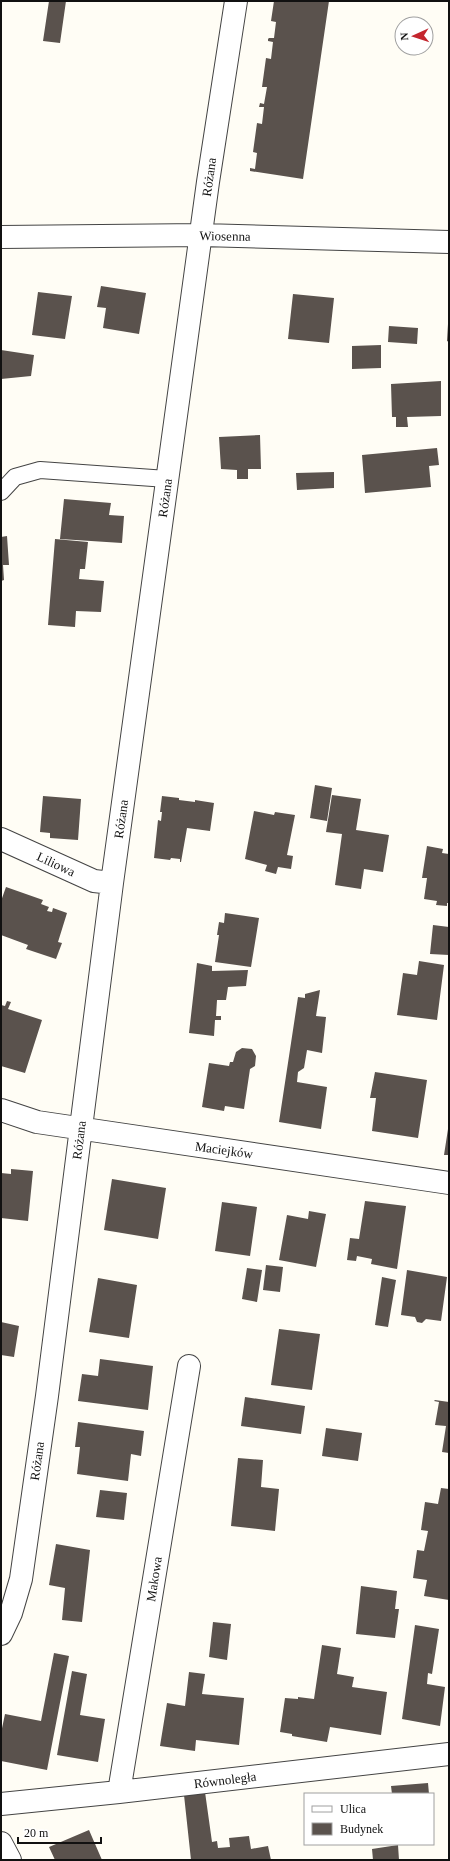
<svg xmlns="http://www.w3.org/2000/svg" width="450" height="1861" font-family="'Times New Roman',serif">
<style>
.building{fill:#5a524d}
.lines{fill:none;stroke-linecap:round;stroke-linejoin:round}
.service-casing{stroke:#444;stroke-width:18}
.minor-casing{stroke:#444;stroke-width:24}
.tertiary-casing{stroke:#444;stroke-width:24}
.service{stroke:#fff;stroke-width:16}
.minor{stroke:#fff;stroke-width:22}
.tertiary{stroke:#fff;stroke-width:22}
.labels{text-anchor:middle;dominant-baseline:central;stroke-width:4;stroke-linejoin:round;paint-order:stroke}
.street-label{font-size:13px;fill:#111;stroke:#fff}
</style>
<rect width="100%" height="100%" fill="#fffdf5"/>
<!-- building -->
<path class="building" d="M49 1H66L60 43 43 41Z
M274 1H329L303 179 250 171V168L255 169 257 153 253 152 257 123 262 124 264 107H259L260 103 264 104 267 87H262L266 58 271 59 273 42 268 41V39L269 38H274L276 22 271 21Z
M101 286 146 293 139 334 103 328 106 308 97 307Z
M38 292 72 296 65 339 32 335Z
M293 294 334 298 329 343 288 339Z
M448 324H449V342L447 341Z
M389 326 418 328 417 344 388 342Z
M381 345V368L352 369V346Z
M1 350 34 355 31 376 1 379Z
M441 381V416L407 417 408 427H396V417H392L391 384Z
M260 435 261 469H248V479H237V470L221 469 219 437Z
M437 448 439 465 429 466 431 487 365 493 362 455Z
M334 472V488L297 490 296 473Z
M64 499 111 503 109 515 124 516 122 543 60 539Z
M7 536 9 565H3L4 580 1 581V537Z
M55 539 88 542 85 569H80L79 579 104 581 101 612 76 611 75 627 48 625Z
M315 785 332 788 327 821 310 818Z
M332 795 361 799 356 830 389 835 383 872 364 869 361 889 335 885 342 834 326 832Z
M43 796 81 799 78 840 50 838V833L40 832Z
M162 796 179 798V800L195 802V800L214 803 210 831 187 828 181 862H180V859L171 858 170 860 154 858 158 820 161 821 162 812H160Z
M254 811 274 815 275 812 295 815 287 855 293 856 291 869 278 867 276 874 265 871 267 865 245 859Z
M427 846 443 849 442 853 449 854V903H447V906L436 905 437 901 424 899 427 878H422Z
M6 887 43 900 41 904 49 907 47 911 52 912 53 908 67 913 58 942 62 943 56 959 26 949 28 945 1 935V901Z
M225 913 259 918 251 967 215 962 219 935H217L219 922 224 923Z
M433 925 449 927V955L430 954Z
M419 961 444 965 437 1020 397 1015 403 973 417 975Z
M197 963 212 966V971L248 970 246 986 228 987 226 1000H217L216 1016H221V1020H215L214 1036 189 1033Z
M320 990 316 1016 326 1017 322 1053 307 1050 304 1068 298 1072 297 1082 327 1087 321 1129 279 1122 298 997 305 998V994Z
M7 1001 11 1002 8 1009 42 1020 25 1073 1 1066 2 1056 1 1055V1005L5 1006Z
M242 1048 252 1049 256 1056 255 1066 250 1069 244 1109 225 1106 224 1111 202 1107 209 1063 229 1066 230 1062H233L236 1052Z
M375 1072 427 1080 418 1138 372 1131 376 1098H370Z
M448 1129H449V1155H444Z
M11 1169 33 1171 28 1221 1 1218V1173L11 1174Z
M112 1179 166 1188 158 1239 104 1230Z
M365 1201 406 1206 397 1269 371 1264 372 1259 357 1256 356 1261 347 1260 350 1238 359 1239Z
M222 1202 257 1207 250 1256 215 1251Z
M309 1211 326 1214 316 1267 279 1260 287 1215 308 1219Z
M266 1265 283 1267 280 1292 263 1290Z
M247 1268 262 1270 257 1302 242 1299Z
M407 1270 447 1277 441 1321 426 1319 422 1323 417 1322 415 1317 401 1315Z
M382 1277 396 1280 388 1327 375 1325Z
M98 1278 137 1285 129 1338 89 1332Z
M1 1322 19 1326 14 1357 1 1355Z
M279 1329 320 1334 312 1390 271 1385Z
M100 1359 153 1366 148 1410 78 1401 82 1374 98 1376Z
M245 1397 305 1406 301 1434 241 1426Z
M435 1400 449 1402V1453L442 1452 446 1426 435 1425 439 1402 434 1401Z
M78 1422 144 1431 141 1456 131 1454 128 1481 77 1474 80 1447H75Z
M326 1428 362 1433 358 1461 322 1456Z
M238 1458 263 1460 261 1487 279 1489 275 1531 231 1526Z
M441 1488 449 1489V1600L424 1596 427 1580 413 1578 417 1550 424 1551 428 1531 421 1530 425 1502 438 1504Z
M100 1490 127 1493 124 1520 96 1517Z
M56 1544 90 1550 82 1622 62 1620 65 1588 49 1585Z
M361 1586 397 1591 395 1609H399L395 1638 356 1634Z
M213 1622 231 1624 227 1660 209 1657Z
M415 1625 439 1629 432 1674 428 1673 427 1684 445 1687 440 1726 402 1719Z
M322 1645 341 1648 337 1674 354 1677 352 1687 387 1692 381 1735 330 1727 327 1742 292 1736V1734L280 1732 285 1698 298 1699V1697L314 1699Z
M54 1653 69 1656 47 1770 1 1761V1733L5 1714 41 1721Z
M72 1671 87 1674 80 1715 105 1719 98 1762 57 1755Z
M189 1672 205 1674 202 1694 244 1698 239 1745 196 1740 195 1751 160 1746 167 1703 185 1706Z
M428 1783 429 1794H392L391 1786Z
M205 1792 212 1842 217 1841 218 1848 230 1847 229 1838 249 1836 251 1849 268 1846 271 1860H191L184 1795Z
M89 1830 102 1860H55L49 1847Z
M398 1845 399 1860H373L372 1849Z"/>
<g class="lines">
<!-- service casing -->
<g class="service-casing">
<path id="service" d="M1 492 15 477 40 470 167 479"/>
</g>
<!-- minor casing -->
<g class="minor-casing">
<path id="minor" d="M1 237 202 235 449 242
M1 839 94 881 112 883
M1 1110 37 1122 449 1183
M1 1634 11 1613 21 1579 47 1396 112 883 208 182 236 1
M119 1792 189 1366
M1 1804 119 1792 449 1754"/>
</g>
<!-- tertiary casing -->
<g class="tertiary-casing">
<path id="tertiary" d="M1 1843 10 1860"/>
</g>
<!-- service -->
<use href="#service" class="service"/>
<!-- minor -->
<use href="#minor" class="minor"/>
<!-- tertiary -->
<use href="#tertiary" class="tertiary"/>
</g>
<g class="labels">
<!-- street labels -->
<g class="street-label">
<text transform="translate(209 177) rotate(-82)">Różana</text>
<text transform="translate(225 236) rotate(1)">Wiosenna</text>
<text transform="translate(165 498) rotate(-82)">Różana</text>
<text transform="translate(121 819) rotate(-82)">Różana</text>
<text transform="translate(56 864) rotate(25)">Liliowa</text>
<text transform="translate(79 1140) rotate(-83)">Różana</text>
<text transform="translate(224 1150) rotate(8)">Maciejków</text>
<text transform="translate(37 1461) rotate(-82)">Różana</text>
<text transform="translate(154 1579) rotate(-81)">Makowa</text>
<text transform="translate(225 1780) rotate(-7)">Równoległa</text>
</g>
</g>
<!-- border -->
<rect width="450" height="1861" fill="none" stroke="#111111" stroke-width="4"/>
<!-- legend -->
<rect x="304" y="1793" width="130" height="52" fill="#ffffff" stroke="#a0a0a0"/>
<rect x="312" y="1806" width="20" height="6" fill="#ffffff" stroke="#a0a0a0"/>
<text x="340" y="1813" font-size="12" fill="#111111">Ulica</text>
<rect x="312" y="1823" width="20" height="12" fill="#5a524d" stroke="#a0a0a0"/>
<text x="340" y="1833" font-size="12" fill="#111111">Budynek</text>
<!-- north arrow -->
<g transform="translate(414 36) rotate(267)"><circle r="19" fill="#ffffff" stroke="#a0a0a0"/>
<path d="M0-3L7 15L0 10L-7 15Z" fill="#c4262e"/>
<text y="-6" font-size="11" font-weight="bold" text-anchor="middle" fill="#111111">N</text>
</g>
<!-- scale -->
<path d="M18 1837v6h83v-6" fill="none" stroke="#111111" stroke-width="2"/>
<text x="24" y="1837" font-size="12" fill="#111111" stroke="#ffffff" stroke-width="3" paint-order="stroke">20 m</text>
</svg>
